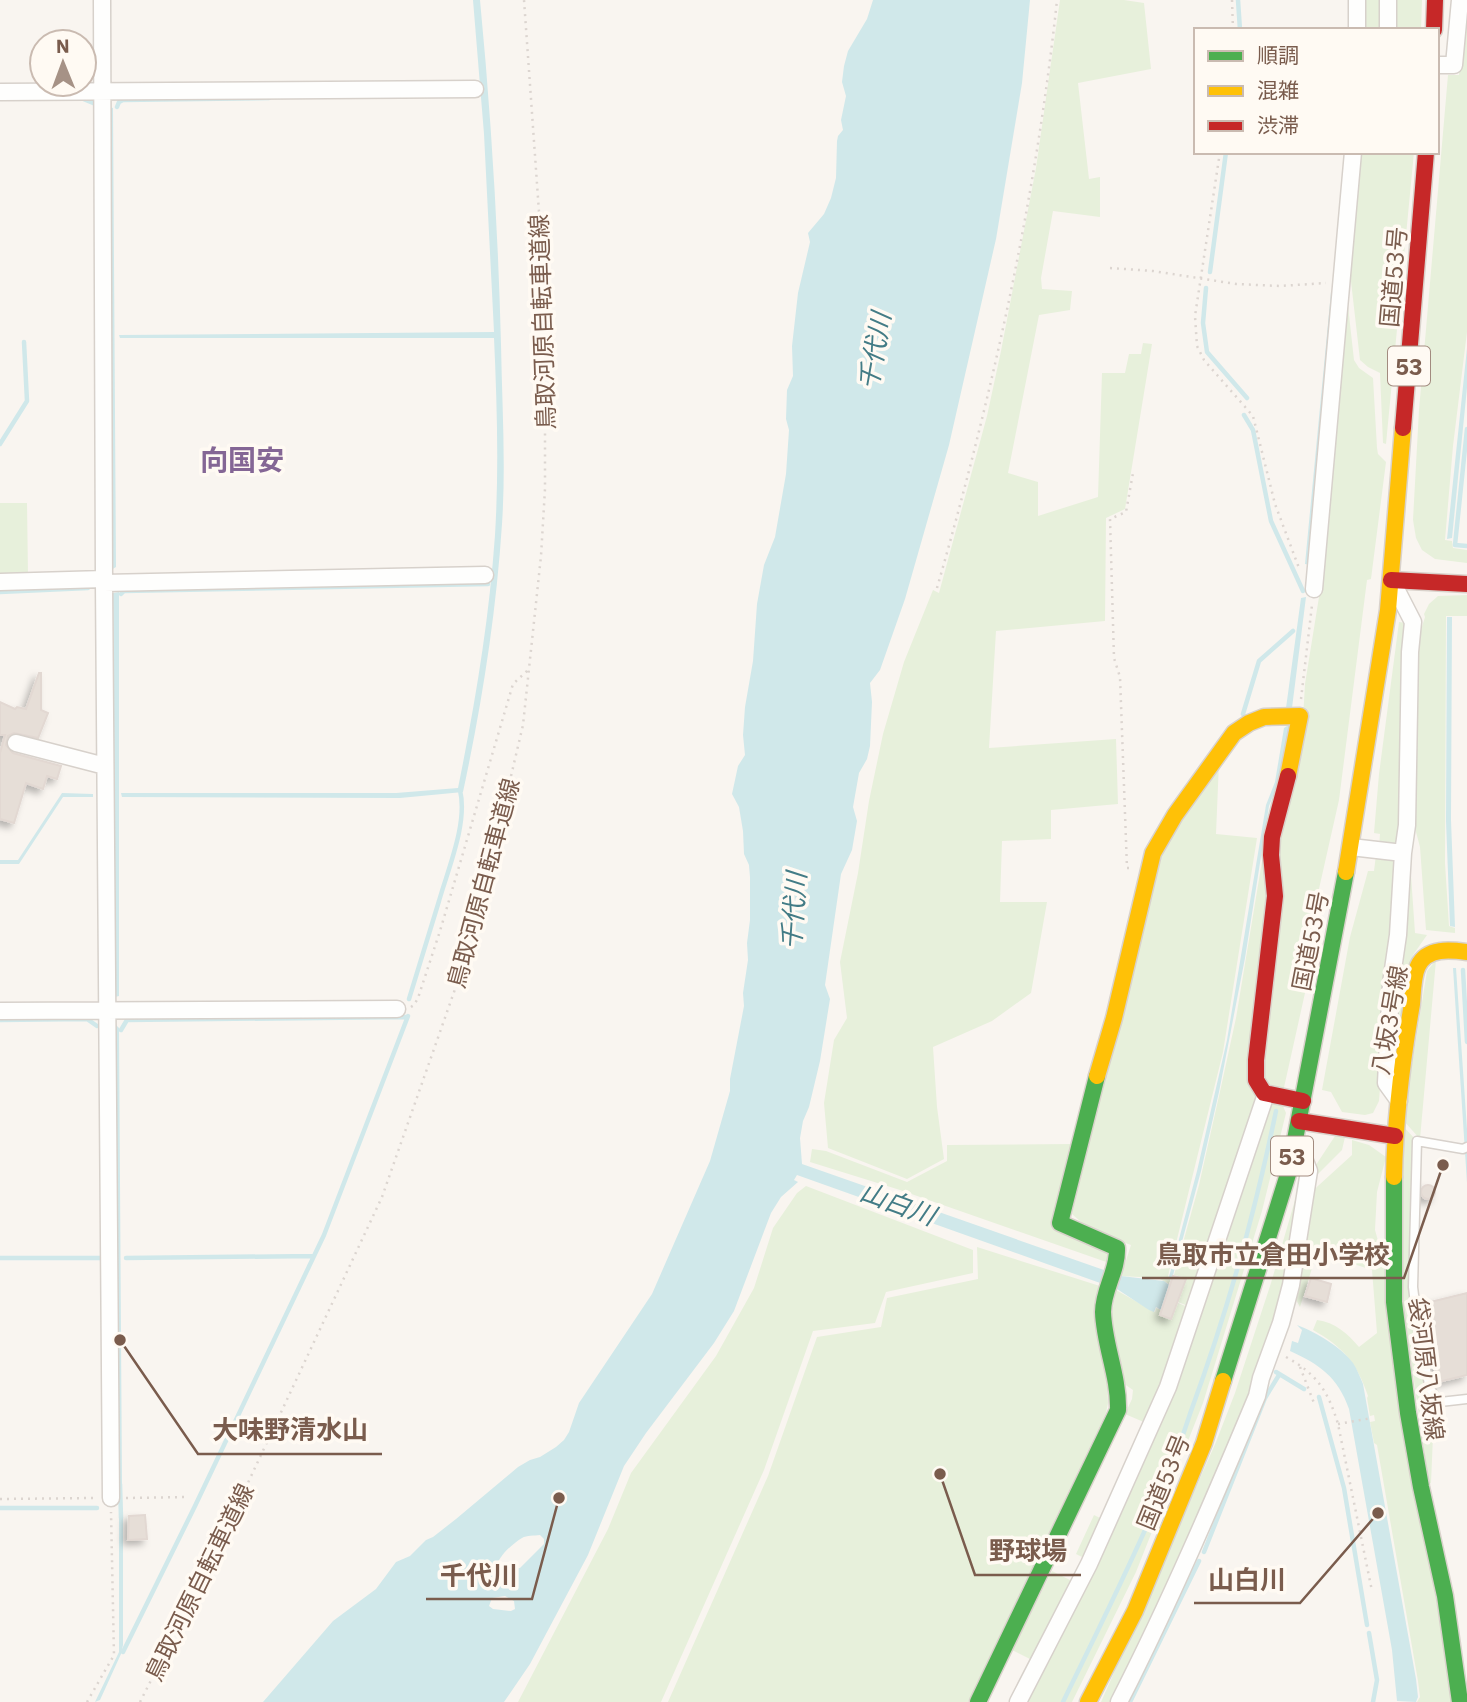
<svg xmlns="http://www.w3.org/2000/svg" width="1467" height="1702" font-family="'IBM Plex Sans','Noto Sans JP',sans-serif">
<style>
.green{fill:#e7f0db}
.water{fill:#d0e8ea;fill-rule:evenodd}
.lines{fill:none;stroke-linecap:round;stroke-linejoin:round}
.stream{stroke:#d0e8ea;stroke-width:4.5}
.building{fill:#e6ded7;stroke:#e2d8d2;stroke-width:2;filter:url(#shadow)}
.lane-casing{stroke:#d7d1cb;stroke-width:11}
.street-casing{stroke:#d7d1cb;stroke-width:19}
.fast-casing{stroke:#d9d2cb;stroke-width:19}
.slow-casing{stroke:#d9d2cb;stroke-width:19}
.jam-casing{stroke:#d9d2cb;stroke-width:19}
.path{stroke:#dcd5d0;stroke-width:2.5;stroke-dasharray:2 5;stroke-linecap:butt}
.lane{stroke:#fefefd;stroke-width:8}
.street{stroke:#fefefd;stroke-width:16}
.fast{stroke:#4caf50;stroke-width:16}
.slow{stroke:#ffc107;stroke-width:16}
.jam{stroke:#c62828;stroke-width:16}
.labels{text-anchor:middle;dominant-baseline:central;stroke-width:7;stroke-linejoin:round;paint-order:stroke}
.shield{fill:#fffaf3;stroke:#a28b7f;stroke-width:2}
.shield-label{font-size:23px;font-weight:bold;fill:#7a5c4d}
.street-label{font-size:24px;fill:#7a5c4d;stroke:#fffaf3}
.water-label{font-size:26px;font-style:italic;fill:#437c86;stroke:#fffaf3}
.quarter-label{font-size:28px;font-weight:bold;fill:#846695;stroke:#fffaf3}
.leader{fill:none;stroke:#7a5c4d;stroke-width:2.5}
.callout-dot{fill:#7a5c4d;stroke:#fffaf3;stroke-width:2.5}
.callout-label{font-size:26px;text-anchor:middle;font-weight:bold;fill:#7a5c4d;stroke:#fffaf3;stroke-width:7;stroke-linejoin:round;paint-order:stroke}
</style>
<defs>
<filter id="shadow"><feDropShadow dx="-4.5" dy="4.5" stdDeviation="3.5" flood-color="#0004"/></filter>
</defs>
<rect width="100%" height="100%" fill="#f9f5f0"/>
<!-- green -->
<path class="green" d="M1060 0H1124L1144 3 1151 69 1078 83 1089 179 1100 177V217L1053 211 1041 278 1042 289 1072 291 1070 310 1039 315 1008 473 1038 482V516L1098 497 1102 373H1125L1129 354H1141L1143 343 1152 344 1125 509 1106 518 1105 621 996 631 989 748 1116 739 1118 804 1051 810V839L1002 841 1000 902H1047L1031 993 992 1021 933 1047 937 1107 944 1159 907 1179 828 1148 824 1103 834 1040 847 1018 840 962 858 873 869 801 883 734 904 662 933 590 939 593 987 416 1001 351 1036 168Z
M1361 0H1384V30H1361Z
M1390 0H1422L1421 30H1391Z
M1465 0H1467V332L1453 446 1445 540 1452 541 1453 548 1467 550V563L1435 559 1422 550 1416 538 1413 520 1419 410 1448 75H1459Z
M1356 152H1414L1386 444 1383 443 1380 373 1368 367 1360 360 1349 264Z
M1347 297 1354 360 1359 368 1373 378 1377 448 1378 454 1386 462 1371 579 1367 580 1339 800 1314 911 1309 975 1283 1092 1260 1080 1274 861 1302 736 1305 684 1319 597V572Z
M0 503H27L28 574 0 575Z
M1467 595V616H1446L1445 863 1449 926 1455 928V933L1426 930 1420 847 1412 817 1414 653 1425 617 1424 614 1429 604 1438 596Z
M1399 622 1406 623 1399 848H1379L1380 834 1374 833 1379 774Z
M1290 753 1257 1104 1188 1306 1178 1302 1186 1278 1174 1275 1199 1185 1221 1087 1236 1018 1271 807Z
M1219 762 1216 834 1257 838 1223 1052 1168 1276 1171 1279 1169 1284 1158 1278 1121 1276 1131 1245 1090 1230 1072 1214 1160 852Z
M1376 855 1398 859 1379 1101 1373 1113 1365 1115 1342 1112 1331 1092 1322 1090 1350 937 1368 871H1374Z
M1410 861 1415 933 1427 935 1413 955 1390 1076Z
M1436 960 1420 1139 1403 1120 1427 971Z
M1272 1103 1283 1106 1286 1113 1262 1211 1203 1403 1136 1572 1072 1702H1025L1170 1400 1209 1290 1268 1105Z
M1402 1125 1415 1139 1411 1304 1434 1412 1431 1483 1429 1484 1403 1306Z
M1335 1136 1345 1137 1342 1150 1313 1179 1312 1171Z
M1352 1140 1369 1145 1386 1157 1377 1192 1375 1230 1385 1266 1452 1702H1417L1420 1697 1418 1681 1377 1445 1374 1443 1370 1422 1375 1421 1374 1415 1370 1416 1367 1398 1368 1396C1357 1363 1343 1347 1313 1330L1317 1320C1335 1322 1348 1334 1359 1347L1377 1333 1372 1270 1317 1252 1300 1307 1294 1296 1308 1195 1352 1155Z
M1073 1144 1054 1225 1111 1254 1112 1264 900 1190 810 1162 812 1149 826 1151 907 1182 947 1161V1145Z
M1304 1169 1285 1290 1250 1401 1213 1492 1113 1702H1101L1216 1442 1235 1393 1271 1283Z
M806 1186 973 1250V1273L886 1292 875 1323 813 1331 764 1470 661 1702H518L608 1529 631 1473 716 1356 754 1288 773 1228 797 1193Z
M977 1247 1103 1287 1108 1403 1106 1413 968 1702H668L768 1476 817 1337 881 1327 887 1298 978 1279Z
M1116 1290 1155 1312 1156 1308 1161 1310 1159 1315 1171 1319 1178 1303 1188 1307 1167 1371 1146 1423 1125 1414 1132 1399 1133 1390 1120 1381 1110 1325Z
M1094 1515 1102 1519 1084 1558 1076 1554Z
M1052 1571 1072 1581 1032 1660 1012 1650Z"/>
<!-- water -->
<path class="water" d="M473 0H480C491 114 498 229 501 344 502 404 506 464 502 524 496 615 482 703 463 792L400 798 122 797 121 793H396L458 788C475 704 489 621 495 535 499 470 497 403 494 338H120L119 335 494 332 484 134Z
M873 0H1030L1022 83 996 239 949 445 905 599 880 670 870 683 872 702 870 746 867 759 859 773 853 807 857 821 852 850 841 874 825 985 830 999 820 1061 809 1107 803 1121 800 1138 802 1164 1121 1276 1164 1281 1169 1285 1161 1310 1156 1307 1154 1312 1149 1310 1117 1289 797 1175 794 1180 798 1182 781 1197 771 1213 734 1311 714 1343 646 1433 624 1466 588 1555 530 1664 504 1702H263L333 1621 376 1589 396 1562 410 1556 426 1540 433 1537 456 1519 518 1467 530 1460 540 1457 556 1447 564 1440 569 1432 579 1403 652 1294 710 1161 730 1091V1079L744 1006 743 993 748 960 747 943 750 920V877L749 865 744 854 743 831 739 807 732 794 738 766 745 755 743 735 745 707 753 661 757 604 764 565 775 537 786 474 789 430 786 419 787 390 793 376 792 346 798 293 810 242 808 233 824 214 831 198 836 178 837 141 838 136 843 130 841 120 846 96 842 82 844 66 848 51 867 19ZM540 1535 544 1539V1544L520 1568 512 1569 504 1574 496 1571C495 1559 512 1544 522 1538 527 1535 534 1536 540 1535ZM505 1596 514 1601 515 1609 511 1611 493 1609 489 1606 492 1598Z
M109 107 113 108 116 567 111 570Z
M1337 290 1311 565 1305 564 1331 292Z
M1467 348V388L1452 538 1447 539Z
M119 592V996L115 997 113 593Z
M1306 597 1292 708H1286L1301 598Z
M1447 617H1452L1451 820 1455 927 1450 926 1446 821Z
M1290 724 1279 781 1269 806 1245 958 1219 1092 1201 1171 1172 1279 1169 1277 1197 1171 1227 1040 1266 805 1275 782 1284 728Z
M62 793 93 794V797H63L19 864H0V860H18Z
M1453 968H1456L1467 1129V1183Z
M115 1024 119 1028 122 1487 119 1488Z
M1297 1325C1316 1332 1341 1347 1353 1363 1357 1369 1360 1377 1363 1384L1416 1679 1418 1697 1416 1702 1397 1701 1392 1650 1349 1409C1338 1377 1319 1364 1290 1351L1292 1341 1298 1343 1302 1330Z
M119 1512H123V1645L121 1654 100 1700 95 1702 119 1652Z"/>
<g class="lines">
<!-- stream -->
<path class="stream" d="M1238 0 1240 30
M81 98 93 103
M117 107 119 102 123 100 269 98
M1210 272 1226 152
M1206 288 1203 323 1207 352 1247 398
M1244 415 1253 430 1271 521 1303 591
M1467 429 1455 545 1467 546
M0 444 27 401 24 342
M0 592 88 588
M121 594 124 591 488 584
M1243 714 1259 661 1293 631
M1463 970 1467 1042
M409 999C419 967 429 934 439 901 448 869 468 823 460 790
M0 1020 87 1019 97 1026
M121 1030 127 1020 406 1017
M0 1258H100
M126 1258 313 1256
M1276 1372 1304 1389
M1319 1397 1344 1488 1367 1625
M120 1484 121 1518
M0 1508H97
M1204 1552 1265 1398 1279 1375
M1369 1633 1377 1680 1373 1702
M123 1652 195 1506 324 1235 408 1016
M1063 1702C1097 1632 1132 1563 1162 1491 1173 1465 1182 1438 1191 1411 1227 1313 1255 1213 1276 1111
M1130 1702 1199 1561"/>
</g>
<!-- building -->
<path class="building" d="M39 673H41V710L48 713 38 738 14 733 8 736 6 745 13 753 61 766 57 779 47 776 43 789 26 783 14 823 0 819V753L5 735H0V702L15 709 17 707 26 709Z
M1421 1192a7 7 0 1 1 14 0a7 7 0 1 1-14 0Z
M1173 1276 1186 1279 1171 1319 1160 1315Z
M1311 1278 1331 1284 1327 1302 1305 1296Z
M1467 1293V1375L1438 1382 1424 1327 1422 1304Z
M145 1515 147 1539 128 1540 129 1516Z"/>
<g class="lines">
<!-- lane casing -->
<g class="lane-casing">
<path id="lane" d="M1467 1147 1463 1149 1417 1141 1413 1287 1419 1336 1430 1389 1440 1402 1467 1399"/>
</g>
<!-- street casing -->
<g class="street-casing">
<path id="street" d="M102 0 104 583 111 1498
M1388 0V30
M1357 30V0
M1437 65H1454L1460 0
M0 92 475 89
M0 582 104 579
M104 583 485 575
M1394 585 1413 622 1410 652 1407 825 1403 853 1398 935 1391 983 1386 1083 1399 1101
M1314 589 1353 152
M16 743 105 766
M1351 847 1403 853
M0 1011 397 1009
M1018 1702 1089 1564 1168 1387 1266 1094
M1119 1702C1170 1602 1214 1499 1257 1396L1261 1378 1281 1323 1291 1285 1309 1171 1297 1141"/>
</g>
<!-- fast casing -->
<g class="fast-casing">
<path id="fast" d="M1394 1177V1302L1408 1413 1421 1487 1445 1596 1460 1702
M1223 1381 1289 1171 1346 872
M978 1702 1118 1410C1119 1376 1104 1345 1103 1312 1103 1289 1118 1271 1117 1248L1060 1223 1097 1076"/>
</g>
<!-- slow casing -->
<g class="slow-casing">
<path id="slow" d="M1346 872 1388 610 1403 428
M1097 1076 1114 1018 1153 853 1175 815 1234 733 1249 723 1264 717 1300 716 1288 776
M1394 1177C1395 1119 1402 1061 1412 1004 1413 992 1413 976 1418 966 1427 947 1451 950 1467 952
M1088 1702 1135 1611 1204 1443 1223 1381"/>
</g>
<!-- jam casing -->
<g class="jam-casing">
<path id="jam" d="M1434 30 1435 0
M1403 428 1426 152
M1391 580 1467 584
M1288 776 1272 837 1271 855 1275 896 1256 1060V1080L1264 1093 1303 1101
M1299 1121 1395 1136"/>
</g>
<!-- path -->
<path class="path" d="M1232 0 1233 30
M1220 152 1195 316 1197 346 1204 360 1253 416 1275 504 1299 568
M1110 268 1153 271 1236 284 1280 286 1326 283
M937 588C992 396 1036 199 1057 0
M1301 699 1312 605
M1129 868H1127L1120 677 1114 658 1110 519 1126 512 1133 473
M411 1007 414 1005 418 998 440 931 513 684 528 670
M1286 1357C1317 1374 1328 1391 1338 1424L1372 1591
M1300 1367 1314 1403
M1338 1424 1372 1418
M126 1498 188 1497
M0 1499 95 1498
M87 1702 114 1655 111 1512
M140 1702 208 1568 382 1197 473 938 523 725 541 556 545 489V297L524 0"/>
<!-- lane -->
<use href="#lane" class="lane"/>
<!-- street -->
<use href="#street" class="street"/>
<!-- fast -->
<use href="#fast" class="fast"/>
<!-- slow -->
<use href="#slow" class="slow"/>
<!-- jam -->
<use href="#jam" class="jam"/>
</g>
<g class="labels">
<!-- shield labels -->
<g class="shield">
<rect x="1388" y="346.5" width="42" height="39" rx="5"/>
<rect x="1271" y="1136.5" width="42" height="39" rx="5"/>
</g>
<g class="shield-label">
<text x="1409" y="366">53</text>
<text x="1292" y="1156">53</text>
</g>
<!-- street labels -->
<g class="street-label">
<text transform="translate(1393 277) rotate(-85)">国道53号</text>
<text transform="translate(542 322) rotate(-92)">鳥取河原自転車道線</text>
<text transform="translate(483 883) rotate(-75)">鳥取河原自転車道線</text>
<text transform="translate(1310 941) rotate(-79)">国道53号</text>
<text transform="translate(1389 1020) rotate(-80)">八坂3号線</text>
<text transform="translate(1427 1369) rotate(83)">袋河原八坂線</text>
<text transform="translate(1163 1482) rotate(-68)">国道53号</text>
<text transform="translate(199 1582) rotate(-64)">鳥取河原自転車道線</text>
</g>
<!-- water labels -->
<g class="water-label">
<text transform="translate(874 351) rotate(-80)">千代川</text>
<text transform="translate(793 911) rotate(-86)">千代川</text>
<text transform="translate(898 1203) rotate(20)">山白川</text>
</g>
<!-- quarter labels -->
<g class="quarter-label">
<text x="242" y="459">向国安</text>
</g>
</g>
<!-- callouts -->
<path class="leader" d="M1443 1165L1404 1278H1142M120 1340L198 1454H382M940 1474L975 1575H1081M559 1498L532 1599H426M1378 1513L1300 1603H1194"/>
<g class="callout-dot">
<circle cx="1443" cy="1165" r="7"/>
<circle cx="120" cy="1340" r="7"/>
<circle cx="940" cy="1474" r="7"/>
<circle cx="559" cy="1498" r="7"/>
<circle cx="1378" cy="1513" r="7"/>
</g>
<g class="callout-label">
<text x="1273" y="1264">鳥取市立倉田小学校</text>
<text x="290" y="1439">大味野清水山</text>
<text x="1028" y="1560">野球場</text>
<text x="479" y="1585">千代川</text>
<text x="1247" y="1589">山白川</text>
</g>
<!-- legend -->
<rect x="1194" y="28" width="245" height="126" fill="#fffaf3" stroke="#cabbb1" stroke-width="2"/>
<rect x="1208" y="51" width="35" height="10" fill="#4caf50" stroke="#cabbb1" stroke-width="2"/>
<text x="1257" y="63" font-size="21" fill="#7a5c4d">順調</text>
<rect x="1208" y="86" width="35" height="10" fill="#ffc107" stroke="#cabbb1" stroke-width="2"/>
<text x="1257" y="98" font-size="21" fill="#7a5c4d">混雑</text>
<rect x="1208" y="121" width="35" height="10" fill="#c62828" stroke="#cabbb1" stroke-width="2"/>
<text x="1257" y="133" font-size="21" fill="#7a5c4d">渋滞</text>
<!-- north arrow -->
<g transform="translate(63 63) rotate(359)"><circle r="33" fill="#fffaf3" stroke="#cabbb1" stroke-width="2"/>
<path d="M0-5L12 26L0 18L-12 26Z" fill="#a69286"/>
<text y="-10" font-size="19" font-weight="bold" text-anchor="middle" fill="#7a5c4d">N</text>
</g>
</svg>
